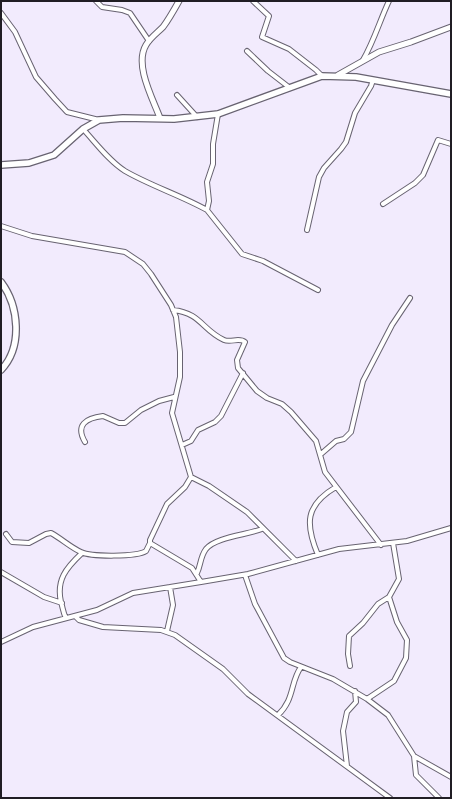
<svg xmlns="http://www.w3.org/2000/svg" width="452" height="799" font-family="Lato,sans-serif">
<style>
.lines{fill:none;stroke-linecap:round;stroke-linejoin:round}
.minor-casing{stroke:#686371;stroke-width:6}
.tertiary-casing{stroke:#686371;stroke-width:7}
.secondary-casing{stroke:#686371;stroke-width:8}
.minor{stroke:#fff;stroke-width:4}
.tertiary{stroke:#fff;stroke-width:5}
.secondary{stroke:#fff;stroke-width:5.5}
</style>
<rect width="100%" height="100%" fill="#f2ebfd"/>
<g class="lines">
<!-- minor casing -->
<g class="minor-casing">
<path id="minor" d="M96 1 102 7 122 10 130 13 149 41
M253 1 269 16 262 37 289 49 316 70 322 76
M1 13 15 32 36 77 55 99 67 112 99 120
M247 51 268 71 290 88
M363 60C374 41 380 20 389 1
M177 95 197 117
M218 114 213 144V164L207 182 209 201 207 210 242 254 263 261 318 290
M83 129C96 143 109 161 125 171 151 186 180 195 207 210
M383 204 415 183 423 175 438 140 451 144
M1 226 32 236 125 252 143 264 151 274 171 305 176 317 180 352V377L172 413 191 477 185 487 167 504 150 540V543L192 568 201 582 248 574 339 549 407 541 451 528
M307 230 319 177 324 168 341 149 346 142 355 113 371 86 373 80
M173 310C201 313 202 330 224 340 231 343 239 337 245 342L237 360 238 368 257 391 267 398 282 404 291 412 316 441 325 472 381 545
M85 442C75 425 86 418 103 416L119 423H125L141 410 159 401 174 397
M182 445 191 441 198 430 215 422 221 416 243 373
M321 454 336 441 344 439 351 432 363 381 392 325 410 298
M191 477 209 486 247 512 296 561
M6 534 12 542 29 543 46 534 51 533C62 539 70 547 81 552 91 557 137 557 146 551L150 543
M318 555C305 524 305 505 336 487
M1 572 44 597 62 603
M197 573C201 565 200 557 206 549 216 537 247 535 262 529
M245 575 255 604 284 658 290 662 333 679 367 699 388 715 414 756 451 777
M75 616 79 620 103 627 161 630 175 635 223 669 248 694 390 798
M66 618C63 613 63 608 61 602 56 580 66 568 82 553
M167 631 173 605 170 587
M1 642 33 627 97 610 133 593 201 582
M350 666 348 654 349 636 363 623 378 604 389 597 399 579 393 543
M367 699 394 681 406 658 407 640 397 622 389 597
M278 715C295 699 290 682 301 667
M414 756 416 775 439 798
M347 766 343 731 347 712 356 702 355 691"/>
</g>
<!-- tertiary casing -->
<g class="tertiary-casing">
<path id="tertiary" d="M338 75 379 52 411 42 451 27
M160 118C153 99 134 65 146 45 150 38 157 33 163 27 169 19 174 10 179 1"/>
</g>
<!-- secondary casing -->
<g class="secondary-casing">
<path id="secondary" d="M1 165 29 163 54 155 83 129 99 120 123 118 174 119 218 114 322 76 356 77 451 94
M1 282C19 306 23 347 1 370"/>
</g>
<!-- minor -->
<use href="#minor" class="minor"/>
<!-- tertiary -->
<use href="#tertiary" class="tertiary"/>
<!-- secondary -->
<use href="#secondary" class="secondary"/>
</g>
<!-- border -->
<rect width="452" height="799" fill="none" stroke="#201d24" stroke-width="4"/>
</svg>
